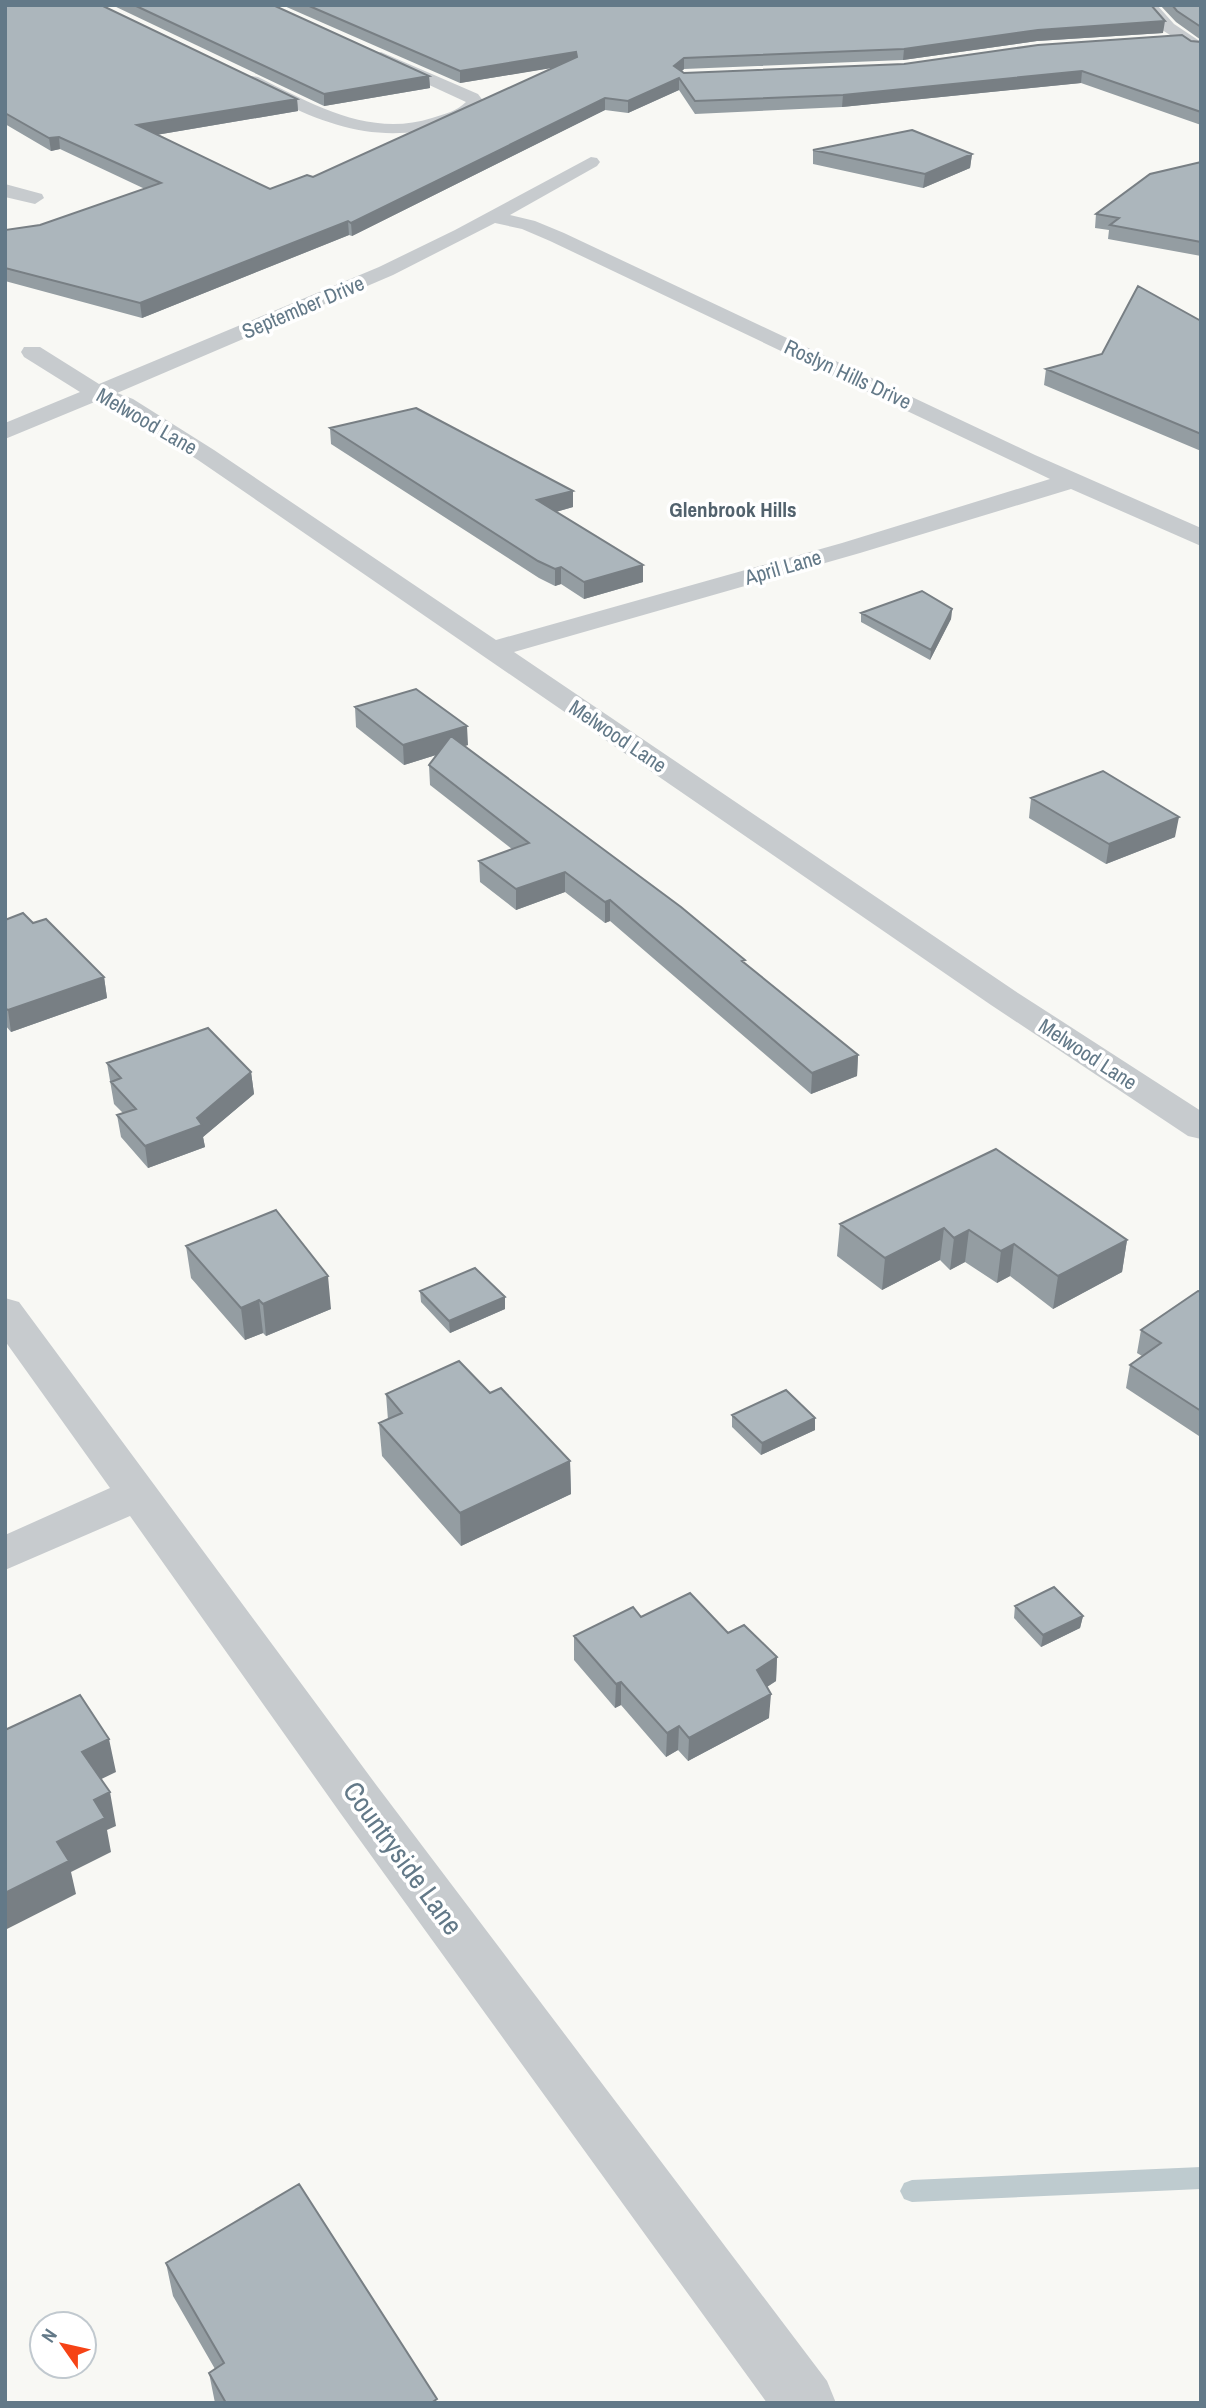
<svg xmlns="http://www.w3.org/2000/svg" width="1206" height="2408" font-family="'Archivo Narrow',sans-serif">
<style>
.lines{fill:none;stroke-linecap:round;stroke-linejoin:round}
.stream{fill:#becbcf;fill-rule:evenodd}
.street{fill:#c7cbce;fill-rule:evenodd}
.wall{fill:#949da2}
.shaded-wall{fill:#787f84}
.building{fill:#acb6bc;stroke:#787f84;stroke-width:2}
.labels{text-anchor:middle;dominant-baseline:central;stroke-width:7;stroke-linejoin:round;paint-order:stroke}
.far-street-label{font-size:21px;fill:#637988;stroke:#fff}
.far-neighbourhood-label{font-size:21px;font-weight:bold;fill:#52626d;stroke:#fff}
.near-street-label{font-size:28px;fill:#637988;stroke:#fff}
</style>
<rect width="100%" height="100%" fill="#f8f8f4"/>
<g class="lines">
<!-- stream -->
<path class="stream" d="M1201 2167V2189L912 2202 904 2199 900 2191 904 2183 912 2180Z"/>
<!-- street -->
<path class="street" d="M1142 5H1157L1174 24 1201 42V54L1162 30Z
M381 52 478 94 484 102C474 115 463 119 448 124 389 144 335 129 281 102 269 96 252 91 244 81L252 76 258 77C312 104 370 138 432 118 445 114 457 111 466 102L375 60 373 57 375 54Z
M591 157 597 158 600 162 597 166 510 215 535 221 564 233 1035 455 1201 528V546L1071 489 860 553 514 652 1015 991 1201 1111V1139L1188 1136 991 1005 198 460 117 409 97 401 5 439V423L80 392 24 357 21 352 24 347H40L99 384 379 267 455 230ZM495 223 522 229 550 241 1050 479 842 543 496 640 214 450 133 399 117 393 393 275Z
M5 184 42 194 44 198 35 204 5 197Z
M5 1298 19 1302 377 1786 827 2381 836 2403H767L341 1814 130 1516 5 1570V1535L110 1488 5 1341Z"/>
</g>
<!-- wall -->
<path class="wall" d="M5 5 297 99 298 111 156 135 270 189 313 177 556 67 460 83 282 5H1151L1163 33 1037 41 903 60 684 69 682 71 684 73 904 64 1191 41 1201 42V125L1081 83 842 107 695 114 679 90 628 113 605 110 352 236 349 235 142 318 5 281V230L40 225 145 189 60 149 51 151 5 124Z
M112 5H273L429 76 430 88 324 106Z
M1160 5H1201V40L1176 22Z
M813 150 972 154 970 168 923 188 813 164Z
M1201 162V256L1108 239 1109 230 1095 228 1096 214Z
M1201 321V451L1044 385 1046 369 1102 354Z
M330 428 573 507 556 512 643 582 584 599 561 584 555 586 539 578 331 444Z
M952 609 951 619 930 660 861 622V613Z
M355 707 468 745 464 746 745 964 858 1055 857 1076 811 1094 610 921 605 923 565 892 516 910 480 882 479 861 512 849 430 785 429 765 436 755 404 765 356 727Z
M1031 798 1175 837 1106 864 1029 818Z
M5 920 33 923 104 977 107 998 11 1032 5 1025Z
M107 1063 251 1072 254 1094 203 1137 205 1147 148 1168 121 1137 117 1115 123 1113 114 1104Z
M996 1149 1127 1240 1122 1272 1053 1309 1010 1276 997 1283 965 1262 950 1270 940 1260 882 1290 837 1256 840 1224Z
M186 1246 331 1309 266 1336 263 1333 245 1340 191 1278Z
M420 1291 505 1297V1309L450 1333 421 1302Z
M1201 1292V1434L1199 1436 1126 1388 1130 1365 1142 1356 1137 1353 1141 1330Z
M490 1393 570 1461 571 1494 461 1546 382 1456 379 1423 388 1420 386 1394Z
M732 1415 815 1418V1430L761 1455 732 1427Z
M1015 1606 1083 1616 1080 1628 1041 1647 1014 1618Z
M641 1617 728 1633 777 1657 776 1681 767 1687 769 1718 688 1761 678 1750 666 1757 621 1705 615 1708 574 1660V1636Z
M166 2263 437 2403H215L209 2373 215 2369 173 2296Z"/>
<!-- shaded-wall -->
<path class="shaded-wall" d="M1165 21 1163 33 1037 41 903 60 904 49 1038 30Z
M576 52V64L460 83V71Z
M684 58V69L674 78V66Z
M1082 71 1081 83 842 107 843 95Z
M429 76 430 88 324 106V94Z
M679 78V90L628 113V101Z
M605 98V110L352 236 351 223Z
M297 99 298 111 138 138 137 125Z
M59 137 60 149 51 151 49 138Z
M972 154 970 168 923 188 925 174Z
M348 221 349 235 142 318 140 303Z
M573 491V507L538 517 537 500Z
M643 565V582L584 599V582Z
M561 567V584L555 586V569Z
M952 609 951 619 930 660 931 650Z
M467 726 468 745 404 765 403 745Z
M1179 817 1175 837 1106 864 1109 844Z
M565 872V892L516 910V889Z
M610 900V921L605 923V902Z
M104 977 107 998 11 1032 8 1010Z
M858 1055 857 1076 811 1094 812 1073Z
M251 1072 254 1094 203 1137 205 1147 148 1168 145 1146 197 1118Z
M944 1228 940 1260 882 1290 885 1258Z
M969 1230 965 1262 950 1270 954 1238Z
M1127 1240 1122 1272 1053 1309 1058 1276Z
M1014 1244 1010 1276 997 1283 1001 1251Z
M328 1276 331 1309 266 1336 263 1304Z
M505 1297V1309L450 1333 449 1321Z
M259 1300 263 1333 245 1340 241 1308Z
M815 1418V1430L761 1455 762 1443Z
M570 1461 571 1494 461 1546 460 1513Z
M1083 1616 1080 1628 1041 1647 1043 1635Z
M777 1657 776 1681 756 1694 757 1670Z
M621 1682V1705L615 1708 616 1684Z
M771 1694 769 1718 688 1761 689 1738Z
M679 1726 678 1750 666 1757 667 1733Z
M109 1739 116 1772 89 1785 82 1752Z
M110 1792 116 1826 107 1830 111 1852 71 1872 76 1894 5 1930V1893L94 1800Z"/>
<!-- building -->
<path class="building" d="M5 5H101L297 99 137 125 270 189 307 175 313 177 577 57 576 52 460 71 307 5H1151L1165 21 1038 30 904 49 684 58 674 66 684 73 904 64 1038 45 1182 35 1191 41 1201 42V112L1082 71 843 95 695 101 679 78 628 101 605 98 351 223 348 221 140 303 5 268V230L40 225 161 183 59 137 49 138 5 113Z
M134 5H273L429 76 324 94Z
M1172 5H1201V27L1177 11Z
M912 130 972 154 925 174 813 150Z
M1201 162V242L1110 225 1119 218 1096 214 1150 174Z
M1138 286 1201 321V434L1046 369 1102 354Z
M416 408 573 491 537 500 643 565 584 582 561 567 555 569 538 561 330 428Z
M922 591 952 609 931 650 861 613Z
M416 689 467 726 403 745 355 707Z
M451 736 681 907 745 960 742 961 858 1055 812 1073 610 900 605 902 565 872 516 889 479 861 529 843 429 765Z
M1103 771 1179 817 1109 844 1031 798Z
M23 913 33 923 46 919 104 977 8 1010 5 1008V920Z
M208 1028 251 1072 197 1118 202 1125 145 1146 117 1115 136 1109 111 1082 121 1078 107 1063Z
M996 1149 1127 1240 1058 1276 1014 1244 1001 1251 969 1230 954 1238 944 1228 885 1258 840 1224Z
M276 1210 328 1276 263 1304 259 1300 241 1308 186 1246Z
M475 1268 505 1297 449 1321 420 1291Z
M1198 1291 1201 1292V1411L1130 1365 1161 1343 1141 1330Z
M459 1361 490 1393 501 1388 570 1461 460 1513 379 1423 402 1413 386 1394Z
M786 1390 815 1418 762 1443 732 1415Z
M1054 1587 1083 1616 1043 1635 1015 1606Z
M690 1593 728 1633 744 1625 777 1657 757 1670 771 1694 689 1738 679 1726 667 1733 621 1682 616 1684 574 1636 633 1607 641 1617Z
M80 1695 109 1739 82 1752 110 1792 94 1800 105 1818 57 1842 69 1861 5 1893V1730Z
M299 2184 437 2399 431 2403H226L209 2373 224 2363 166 2263Z"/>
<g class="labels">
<!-- far-street labels -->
<g class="far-street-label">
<text transform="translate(303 307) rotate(-23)">September Drive</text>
<text transform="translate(848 374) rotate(25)">Roslyn Hills Drive</text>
<text transform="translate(147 421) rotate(30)">Melwood Lane</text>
<text transform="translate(783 567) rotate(-16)">April Lane</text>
<text transform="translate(618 736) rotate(34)">Melwood Lane</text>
<text transform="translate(1088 1054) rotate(33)">Melwood Lane</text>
</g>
<!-- far-neighbourhood labels -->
<g class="far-neighbourhood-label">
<text x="733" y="509">Glenbrook Hills</text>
</g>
<!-- near-street labels -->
<g class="near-street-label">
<text transform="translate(403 1858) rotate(54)">Countryside Lane</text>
</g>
</g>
<!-- border -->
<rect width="1206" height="2408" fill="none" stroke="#637988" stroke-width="14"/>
<!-- north arrow -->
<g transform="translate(63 2345) rotate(304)"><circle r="33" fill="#ffffff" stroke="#c1c9cf" stroke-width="2"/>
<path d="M0-5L12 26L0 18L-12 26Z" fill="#f64316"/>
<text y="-10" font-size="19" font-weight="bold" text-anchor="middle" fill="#637988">N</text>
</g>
</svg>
